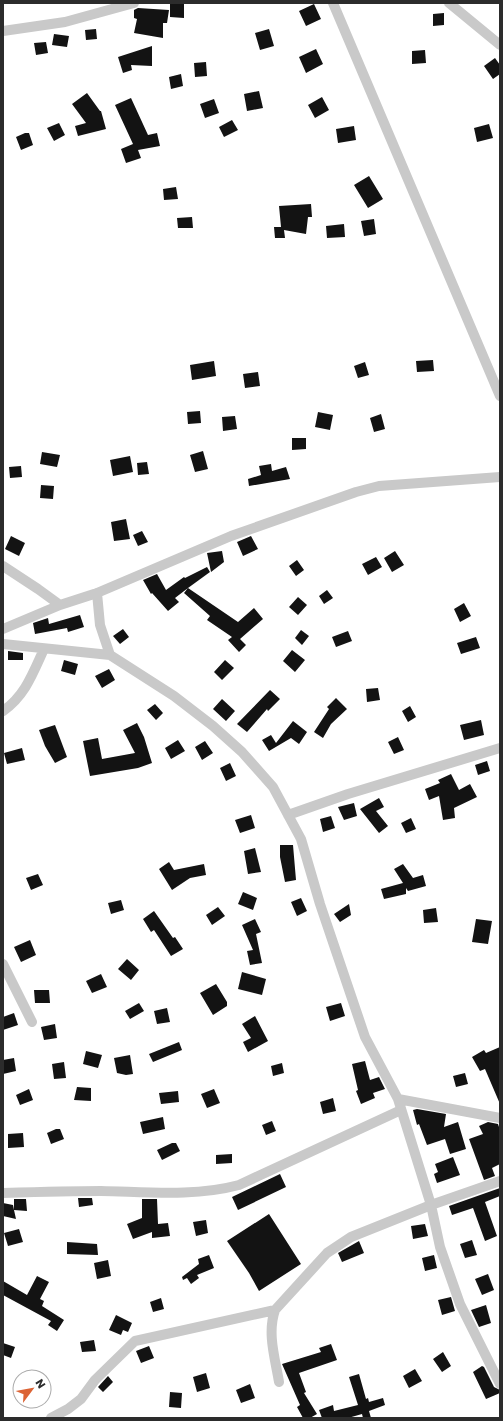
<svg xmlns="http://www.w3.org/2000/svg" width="503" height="1421" font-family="Poppins,sans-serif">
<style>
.building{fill:#131313}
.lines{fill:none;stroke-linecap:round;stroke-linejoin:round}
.minor{stroke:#c9c9c9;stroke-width:10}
</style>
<rect width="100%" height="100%" fill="#fff"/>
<!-- building -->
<path class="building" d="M170 3H184V18L170 17Z
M314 4 321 19 306 26 299 11Z
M138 8 169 10 167 23H163V38L134 33 137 19 134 18V10Z
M444 13V25L433 26V14Z
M96 29 97 39 86 40 85 30Z
M269 29 274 46 260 50 255 33Z
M54 34 69 36 67 47 52 45Z
M46 42 48 53 36 55 34 43Z
M152 46V66L131 65 132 70 123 73 118 57Z
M316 49 323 64 306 73 299 57Z
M425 50 426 63 412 64V51Z
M495 58 500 65V74L493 79 484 66Z
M206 62 207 76 195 77 194 63Z
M181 74 183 86 171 89 169 77Z
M259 91 263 108 247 111 244 94Z
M87 93 100 111H101L106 129 78 136 75 126 86 123 72 104Z
M322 97 329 110 315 118 308 105Z
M131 98 148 135 157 133 160 146 138 150 141 158 126 163 121 149 133 144 115 105Z
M214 99 219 113 205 118 200 104Z
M232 120 238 130 224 137 219 127Z
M59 123 65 135 54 141 47 128Z
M489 124 493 138 477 142 474 128Z
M354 126 356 140 338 143 336 129Z
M25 133H29L33 145 21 150 16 137Z
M369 176 383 199 368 208 354 185Z
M176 187 178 199 164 200 163 189Z
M311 204 312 217H308L306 234 284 230 285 238H275L274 227H281L279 206Z
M192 217 193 228H178L177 218Z
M374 219 376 234 364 236 361 221Z
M344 224 345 237 327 238 326 226Z
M433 360 434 371 417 372 416 361Z
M214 361 216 376 192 380 190 365Z
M365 362 369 375 358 378 354 366Z
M258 372 260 386 245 388 243 374Z
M200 411 201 423 188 424 187 412Z
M318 412 333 415 330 430 315 427Z
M381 414 385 429 374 432 370 418Z
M235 416 237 429 223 431 222 417Z
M292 438H306V449L292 450Z
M203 451 208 469 195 472 190 455Z
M42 452 60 455 57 467 40 464Z
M130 456 133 472 113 476 110 460Z
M147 462 149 474 138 475 137 463Z
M271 464 272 471 286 467 290 479 249 486 248 479 261 475 259 466Z
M21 466 22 477 10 478 9 467Z
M41 485 54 486 53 499 40 498Z
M126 519 130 539 114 541 111 522Z
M142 531 148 542 138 546 133 535Z
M11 536 25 543 19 556 5 549Z
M251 536 258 549 243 556 237 542Z
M222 551 224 562 211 572 207 553Z
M395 551 404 565 392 572 384 558Z
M376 557 382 567 368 575 362 564Z
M297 560 304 570 296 576 289 566Z
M207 567 210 572 188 588 238 622 254 608 263 619 240 639 246 645 239 652 228 640 232 637 207 620 210 616 184 593 188 588 175 598 179 602 168 611 152 593 151 594 143 580 157 574 166 590 184 577 185 578Z
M327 590 333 598 324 604 319 596Z
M298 597 307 605 298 615 289 607Z
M464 603 471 616 460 622 454 609Z
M80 615 84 627 68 632 67 628 35 634 33 623 48 618 49 624Z
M123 629 129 637 120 644 113 636Z
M301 630 309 636 302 645 295 638Z
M348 631 352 641 336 647 332 637Z
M476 637 480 648 461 654 457 643Z
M292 650 305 660 295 672 283 661Z
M8 651 23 653V660H8Z
M64 660 78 664 75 675 61 671Z
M225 660 234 668 222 680 214 672Z
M109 669 115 680 102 688 95 676Z
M378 688 380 700 367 702 366 689Z
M270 690 280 699 268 711 267 709 247 732 237 724Z
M336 698 347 709 331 724 323 738 314 732 329 709 327 707Z
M222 699 235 711 226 721 213 709Z
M155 704 163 713 156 720 147 710Z
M410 706 416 717 408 722 402 711Z
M481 720 484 735 464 740 460 725Z
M293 721 307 732 299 744 291 738 269 751 262 740 271 735 276 743Z
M137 723 144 737 152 763 138 768 90 776 83 741 98 738 102 759 135 753 123 730Z
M55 725 67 757 55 763 45 746 39 730Z
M398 737 404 750 394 754 388 742Z
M178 740 185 751 171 759 165 748Z
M205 741 213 753 202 760 195 747Z
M22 748 25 760 7 764 4 753Z
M487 761 490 771 478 775 475 765Z
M230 763 236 776 226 781 220 768Z
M451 774 459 790 470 784 477 797 454 808 455 818 443 820 439 796 429 800 425 789 440 783 438 780Z
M379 798 384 807 376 811 388 826 379 833 360 809Z
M354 803 357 816 344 820 338 807Z
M251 815 255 828 240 833 235 820Z
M331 816 335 828 323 832 320 819Z
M411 818 416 829 406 833 401 823Z
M280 845H293L296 880 285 882 280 857Z
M255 848 261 872 248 874 244 851Z
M169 862 174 870 204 864 206 875 190 878 172 890 159 869Z
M403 864 413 878 423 875 426 886 408 891 406 888V894L384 899 381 889 403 883 394 869Z
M38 874 43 885 31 890 26 878Z
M243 892 257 898 253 910 238 904Z
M301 898 307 911 297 916 291 902Z
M121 900 124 910 111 914 108 903Z
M349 904 351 915 340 922 334 914Z
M218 907 225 916 212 925 206 915Z
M436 908 438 922 424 923 423 910Z
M154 911 173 938 175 937 183 949 171 956 154 930 151 932 143 919Z
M255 919 261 932 256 934 262 963 250 965 247 951 253 950 242 925Z
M476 919 492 921 488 944 472 942Z
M30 940 36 955 21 962 14 947Z
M127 959 139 970 131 980 118 969Z
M242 972 266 979 262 995 238 989Z
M101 974 107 987 92 993 86 981Z
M216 984 227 1002V1006L213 1015 200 993Z
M34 990H49L50 1003H35Z
M139 1003 144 1011 130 1019 125 1011Z
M341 1003 345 1016 330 1021 326 1007Z
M167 1008 170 1022 157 1024 154 1011Z
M14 1013 18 1025 3 1030V1017Z
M255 1016 268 1041 248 1052 243 1042 251 1038 242 1024Z
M55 1024 57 1038 44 1040 41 1027Z
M179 1042 182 1050 153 1062 149 1054Z
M500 1047V1104L485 1069 480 1071 472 1057 484 1050 486 1053Z
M86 1051 102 1055 98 1068 83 1064Z
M130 1055 133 1074 126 1075 117 1073 114 1058Z
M14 1058 16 1071 3 1074V1060Z
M365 1061 370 1080 379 1077 385 1089 373 1093 375 1098 361 1104 356 1091 358 1090 352 1064Z
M64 1062 66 1078 54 1079 52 1064Z
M282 1063 284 1073 273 1076 271 1066Z
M465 1073 468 1084 456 1087 453 1076Z
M77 1087 91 1088V1101L74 1100Z
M29 1089 33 1100 20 1105 16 1095Z
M214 1089 220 1103 207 1108 201 1094Z
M178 1091 179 1102 161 1104 159 1093Z
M333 1098 336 1111 323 1114 320 1102Z
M417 1109 446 1114 444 1127 458 1122 466 1149 450 1154 445 1139 427 1145 419 1124 417 1125 413 1110Z
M163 1117 165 1129 143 1134 140 1122Z
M272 1121 276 1131 266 1135 262 1125Z
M488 1122 498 1124 500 1130V1164L492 1168 495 1176 484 1180 469 1139 483 1134 479 1126Z
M56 1129H60L64 1139 51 1144 47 1133Z
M23 1133 24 1147 8 1148V1134Z
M172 1143H176L180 1151 162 1160 157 1150Z
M232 1154V1163L216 1164V1155Z
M453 1157 460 1175 437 1183 434 1174 438 1172 435 1164Z
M280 1174 286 1187 238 1210 232 1197Z
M500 1188V1196L485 1202 497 1236 485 1241 473 1208 452 1215 449 1206Z
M78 1198H92L93 1205 79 1207Z
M14 1199H26L27 1211 14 1210 16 1219 3 1216V1203L13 1205 14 1210Z
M142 1199H157L158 1224 168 1223 170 1236 152 1238V1232L133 1239 127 1224 142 1218Z
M269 1214 301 1264 259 1291 249 1273 227 1241Z
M206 1220 208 1233 196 1236 193 1222Z
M425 1224 428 1236 413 1239 411 1226Z
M19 1229 23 1242 8 1246 4 1233Z
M472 1240 477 1255 465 1258 460 1244Z
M359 1241 364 1253 342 1262 338 1253Z
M67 1242 97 1244 98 1255 67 1254Z
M209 1255 214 1268 197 1275 199 1278 191 1284 187 1278 183 1280 182 1277 199 1264 198 1259Z
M434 1255 437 1268 425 1271 422 1258Z
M108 1260 111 1276 97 1279 94 1263Z
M488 1274 494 1290 482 1295 475 1279Z
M37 1276 49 1282 40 1299 44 1301 42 1306 64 1320 57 1331 48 1325 51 1321 3 1295V1281L27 1295Z
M451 1297 455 1311 442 1315 438 1300Z
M161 1298 164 1309 153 1312 150 1302Z
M486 1305 491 1323 479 1327 471 1310Z
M116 1315 132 1323 128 1332 123 1330 121 1335 109 1330Z
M94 1340 96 1351 82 1352 80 1342Z
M3 1343 15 1347 11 1358 3 1355Z
M331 1344 337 1360 299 1373 306 1392 304 1393 317 1414 310 1418H303L297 1407 300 1405 282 1364 321 1352 319 1348Z
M149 1346 154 1358 141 1363 136 1351Z
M443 1352 451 1366 442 1372 433 1359Z
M482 1366 484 1367 494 1387 500 1390V1393L486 1399 473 1372Z
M415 1369 422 1381 409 1388 403 1376Z
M206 1373 210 1388 197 1392 193 1377Z
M359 1374 366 1399 368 1398 369 1402 383 1398 385 1405 369 1411 371 1418H363L362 1414 348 1418H322L319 1410 333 1405 334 1411 358 1405 349 1377Z
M108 1376 113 1382 103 1392 98 1387Z
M250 1384 255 1398 241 1403 236 1390Z
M170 1392 182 1393 181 1408 169 1407Z"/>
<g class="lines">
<!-- minor -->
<path class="minor" d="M333 3 500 396
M449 3 500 45
M3 31 65 22 134 3
M3 566 38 589 60 605
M97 593 100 625 110 655
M3 629 60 605 97 593 231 536 356 492 379 486 500 477
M3 644 110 655 174 696 213 726 242 752 273 787 301 839 320 904 365 1037 398 1099 431 1205 440 1247 460 1304 500 1384
M3 711C25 696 33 673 44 649
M288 815 348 794 500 748
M3 964 32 1022
M398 1099 500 1118
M3 1193C36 1192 69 1191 101 1191 148 1192 194 1197 239 1185L401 1110
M279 1382C275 1358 267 1333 275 1310L327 1253 351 1237 431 1205 500 1181
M51 1418 68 1409 81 1399 95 1380 135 1341 275 1310"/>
</g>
<!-- border -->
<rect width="503" height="1421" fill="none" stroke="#2c2c2c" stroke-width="8"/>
<!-- north arrow -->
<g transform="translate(32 1389) rotate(58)"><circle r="19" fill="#ffffff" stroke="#ababab"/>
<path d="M0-3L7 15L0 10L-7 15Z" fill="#dc6334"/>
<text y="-6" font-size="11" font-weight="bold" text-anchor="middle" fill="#2c2c2c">N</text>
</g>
</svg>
